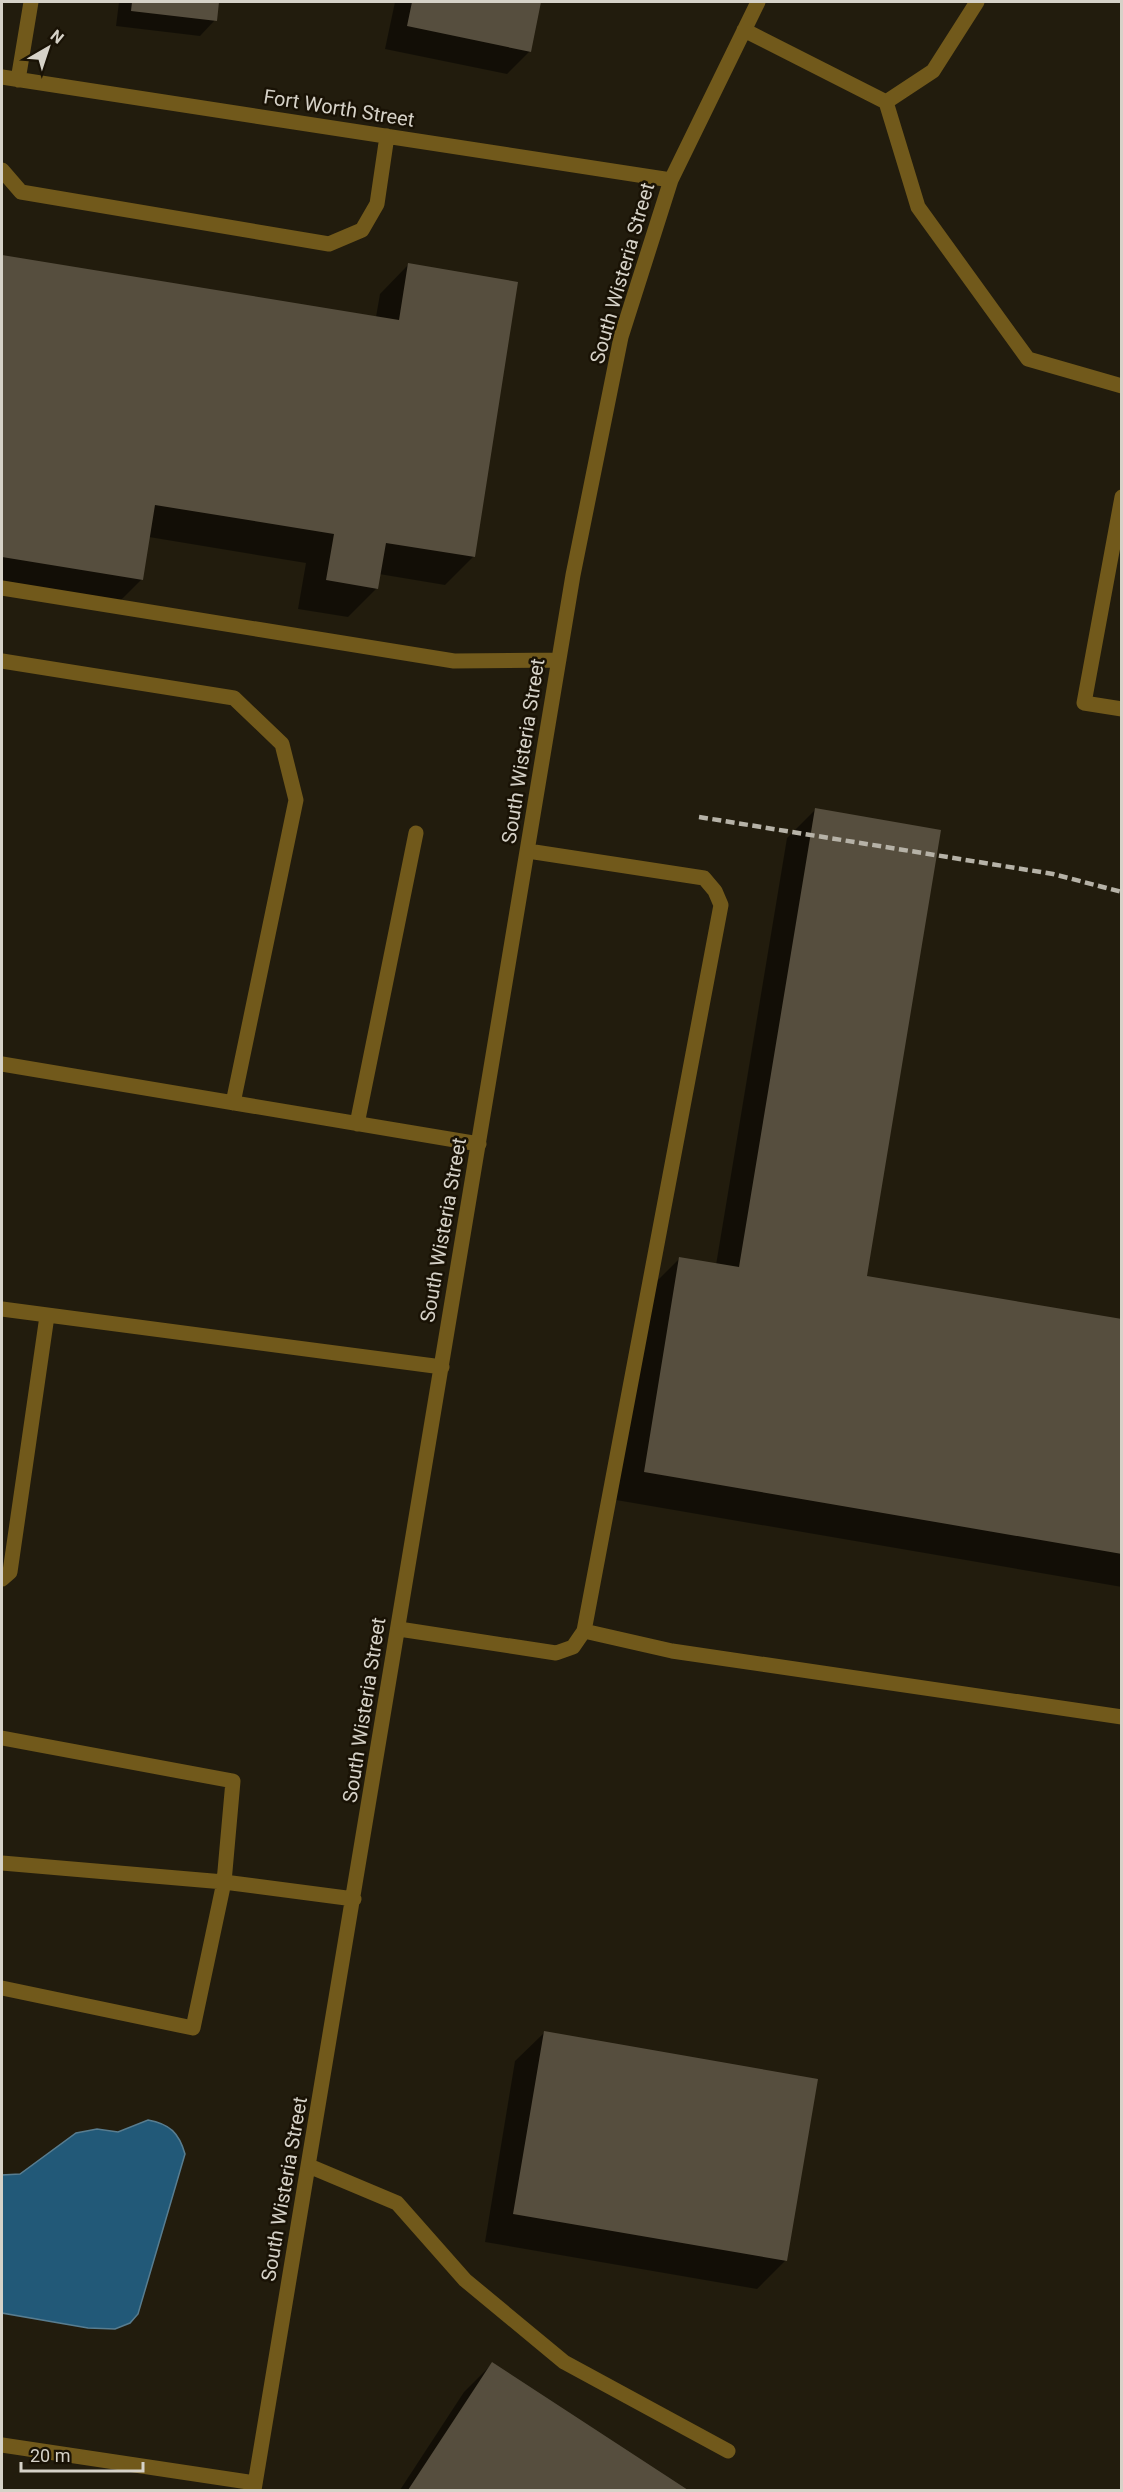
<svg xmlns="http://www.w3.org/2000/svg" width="1123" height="2492" font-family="Roboto,sans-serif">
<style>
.water{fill:#225978;stroke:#587d90;stroke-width:1.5}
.shadow{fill:#0007}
.building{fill:#564e3e}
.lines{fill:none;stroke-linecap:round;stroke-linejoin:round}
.minor{stroke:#71591b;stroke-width:15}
.rail{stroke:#b6b2a7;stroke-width:4.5;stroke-dasharray:9 4.5;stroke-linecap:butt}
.labels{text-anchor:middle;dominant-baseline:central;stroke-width:5;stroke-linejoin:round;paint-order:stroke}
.street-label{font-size:20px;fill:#d6d2c8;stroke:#191205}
</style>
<rect width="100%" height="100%" fill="#221c0d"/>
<!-- water -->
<path class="water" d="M148 2120C170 2124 179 2133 185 2154L138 2314 130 2323 115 2329 88 2328 2 2313V2175L20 2174 76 2133 97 2129 118 2132Z"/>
<!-- shadow -->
<path class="shadow" d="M119 2H217L215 20 200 36 116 26Z
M395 2H540L530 51 507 74 385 49Z
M2 257 376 317 380 294 408 265 474 556 445 585 379 574 377 588 348 617 298 609 306 563 149 537 142 579 113 608 2 590Z
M816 809 865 1277 1122 1321V1587L616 1500 651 1287 679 1259 716 1265 787 838Z
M544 2033 786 2260 757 2289 485 2242 515 2061Z
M492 2364 685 2490H400L464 2392Z"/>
<!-- building -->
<path class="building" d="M132 2H219L217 21 131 11Z
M412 2H541L531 52 407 26Z
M2 255 399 320 408 263 518 282 475 557 386 543 378 589 326 580 334 534 155 505 143 580 2 557Z
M815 808 941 830 867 1276 1122 1319V1554L644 1472 679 1257 739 1267Z
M544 2031 818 2079 787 2261 513 2214Z
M492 2362 688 2490H408Z"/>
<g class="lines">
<!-- minor -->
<path class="minor" d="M744 30 886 102 933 71 977 2
M2 77 671 180
M18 80 31 2
M886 102 918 207 1028 359 1122 386
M2 170 21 192 329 244 362 230 377 204 387 136
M1122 497 1084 703 1122 709
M2 588 454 661 559 660
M2 661 234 698 282 744 296 800 233 1103
M2 1064 479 1144
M357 1124 416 833
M2 1309 442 1367
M2 1579 10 1572 47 1316
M399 1629 556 1653 573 1647 584 1631 721 905 715 891 704 878 528 851
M584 1631 672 1651 1122 1717
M2 1738 233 1781 224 1882 193 2028 2 1988
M2 1863 224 1882 354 1899
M309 2166 397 2203 465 2280 564 2362 728 2451
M2 2445 255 2483
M254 2490 573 575 621 337 671 180 758 2"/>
<!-- rail -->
<path class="rail" d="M699 817 1053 874 1122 892"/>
</g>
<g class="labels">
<!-- street labels -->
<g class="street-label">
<text transform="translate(339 108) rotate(9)">Fort Worth Street</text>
<text transform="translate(622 273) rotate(-74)">South Wisteria Street</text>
<text transform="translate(523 751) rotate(-81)">South Wisteria Street</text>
<text transform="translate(443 1230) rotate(-80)">South Wisteria Street</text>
<text transform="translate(364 1710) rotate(-81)">South Wisteria Street</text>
<text transform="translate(284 2189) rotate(-80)">South Wisteria Street</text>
</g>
</g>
<!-- border -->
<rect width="1123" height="2492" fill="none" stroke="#d6d2c8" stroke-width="6"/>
<!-- north arrow -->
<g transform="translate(48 48) rotate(39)" stroke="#191205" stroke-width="4.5" paint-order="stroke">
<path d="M0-4.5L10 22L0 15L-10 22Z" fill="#d6d2c8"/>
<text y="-9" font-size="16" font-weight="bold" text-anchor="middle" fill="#d6d2c8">N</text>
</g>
<!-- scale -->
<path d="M21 2462v9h122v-9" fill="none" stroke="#d6d2c8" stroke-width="3"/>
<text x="30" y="2462" font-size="18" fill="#d6d2c8" stroke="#191205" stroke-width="4.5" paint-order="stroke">20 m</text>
</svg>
